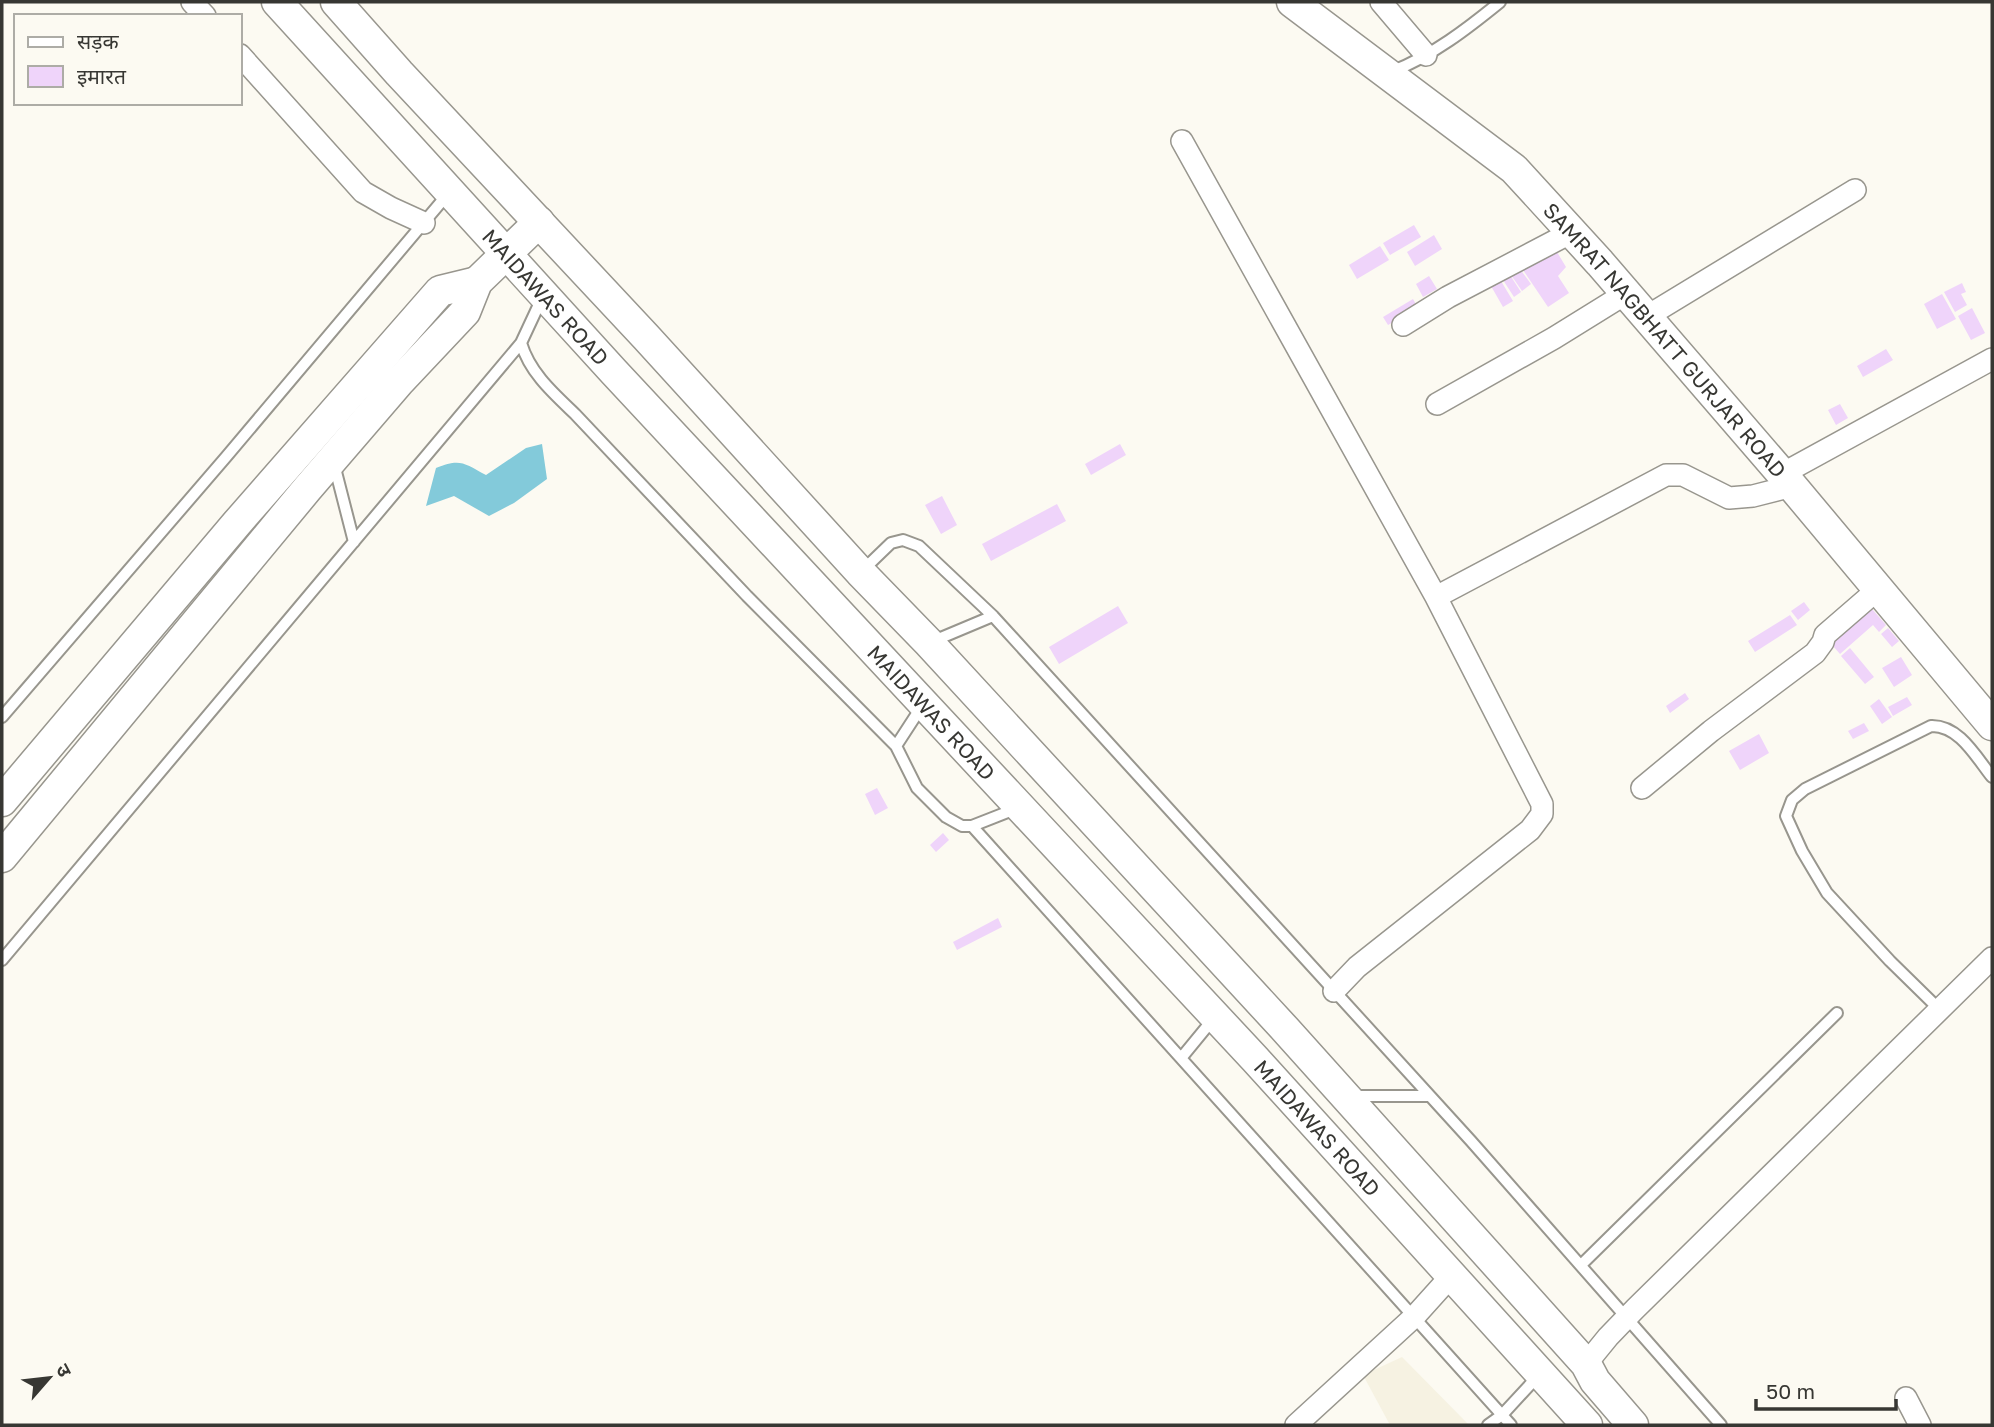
<svg xmlns="http://www.w3.org/2000/svg" width="1994" height="1427" font-family="'Golos Text','Noto Sans Devanagari',sans-serif">
<style>
.built{fill:#f6f2e2}
.water{fill:#83cada}
.building{fill:#efd4fa}
.lines{fill:none;stroke-linecap:round;stroke-linejoin:round}
.lane-casing{stroke:#98968e;stroke-width:14}
.street-casing{stroke:#98968e;stroke-width:24}
.secondary-casing{stroke:#98968e;stroke-width:33}
.lane{stroke:#fff;stroke-width:10}
.street{stroke:#fff;stroke-width:21}
.secondary{stroke:#fff;stroke-width:30}
.labels{text-anchor:middle;dominant-baseline:central;stroke-width:5;stroke-linejoin:round;paint-order:stroke}
.street-label{font-size:21px;fill:#373733;stroke:#fcfaf2}
</style>
<rect width="100%" height="100%" fill="#fcfaf2"/>
<!-- built -->
<path class="built" d="M1402 1357 1469 1425H1390L1363 1375Z"/>
<!-- water -->
<path class="water" d="M542 444 547 479 514 503 489 516 454 496 426 506 436 468C460 458 464 463 486 475L526 448Z"/>
<!-- building -->
<path class="building" d="M1414 225 1421 237 1390 255 1383 243Z
M1434 235 1442 249 1415 266 1407 252Z
M1380 246 1389 260 1357 279 1349 265Z
M1557 252 1566 267 1558 276 1569 293 1548 307 1523 270Z
M1520 269 1531 284 1522 291 1511 275Z
M1510 275 1521 292 1514 297 1503 280Z
M1429 276 1437 289 1423 297 1416 284Z
M1501 281 1513 301 1503 307 1491 286Z
M1962 283 1966 292 1961 294 1967 305 1955 312 1944 292Z
M1942 294 1956 319 1937 329 1924 304Z
M1413 299 1418 308 1388 325 1383 317Z
M1972 308 1985 333 1971 340 1958 316Z
M1886 349 1893 360 1863 377 1857 366Z
M1840 404 1848 418 1836 425 1828 410Z
M1120 444 1126 455 1091 475 1085 464Z
M942 496 957 525 941 534 925 505Z
M1057 504 1066 521 991 561 982 544Z
M1804 602 1810 610 1798 620 1791 611Z
M1866 602 1886 625 1879 632 1873 625 1840 654 1826 638Z
M1118 606 1128 623 1059 664 1049 647Z
M1790 615 1797 625 1755 652 1748 641Z
M1888 628 1899 641 1892 647 1881 634Z
M1850 648 1874 677 1865 684 1841 656Z
M1901 657 1912 675 1894 687 1882 668Z
M1685 693 1689 699 1670 713 1666 706Z
M1907 697 1912 705 1893 716 1888 707Z
M1879 699 1892 717 1882 724 1870 706Z
M1864 723 1869 731 1853 739 1848 731Z
M1759 734 1769 753 1740 770 1729 751Z
M877 788 888 808 875 815 865 794Z
M943 833 949 840 936 852 930 845Z
M998 918 1002 927 957 950 953 942Z"/>
<g class="lines">
<!-- lane casing -->
<g class="lane-casing">
<path id="lane" d="M1393 71C1432 56 1468 28 1500 2
M542 298 521 343C530 373 553 393 575 414L747 596 896 746 917 788 946 817 962 826H972L1511 1425
M334 464 354 542
M863 570 891 543 903 540 919 546 993 616 1471 1141 1721 1425
M931 642 993 616
M2 717 226 457 447 195
M896 746 922 706
M972 826 1018 808
M2 960 521 343
M1940 1010 1890 961 1827 893 1802 851 1786 816 1792 800 1805 789 1931 726C1959 725 1976 757 1992 777
M1182 1057 1214 1018
M1352 1096H1430
M1581 1265 1837 1013
M1488 1425 1502 1415 1538 1376"/>
</g>
<!-- street casing -->
<g class="street-casing">
<path id="street" d="M192 2 205 16
M1381 2 1426 55
M240 55 363 192 391 208 424 223
M1182 141 1436 597 1666 475H1683L1729 498 1753 496 1792 486
M1646 317 1855 190
M1403 325 1448 297 1572 232
M1437 404 1554 338 1625 294
M1782 474 1992 359
M1642 788 1711 731 1815 653 1823 642 1825 635 1877 590
M1334 991 1357 967 1530 830 1542 814V804L1436 597
M1586 1364 1608 1337 1635 1309 1992 958
M1906 1398 1920 1425
M1296 1425 1415 1316 1451 1276"/>
</g>
<!-- secondary casing -->
<g class="secondary-casing">
<g id="secondary">
<path id="s1" d="M277 2 614 372 1255 1059 1587 1425"/>
<path d="M336 2 399 73 646 337 860 572 929 643 1285 1029 1586 1364 1595 1381 1633 1425"/>
<path id="s2" d="M1292 2 1514 169 1600 263 1782 474 1992 725"/>
<path d="M2 801 237 523 440 291 477 282"/>
<path d="M2 857 307 489 399 382 465 312 477 282 539 222"/>
</g>
</g>
<!-- lane -->
<use href="#lane" class="lane"/>
<!-- street -->
<use href="#street" class="street"/>
<!-- secondary -->
<use href="#secondary" class="secondary"/>
</g>
<g class="labels">
<!-- street labels -->
<g class="street-label">
<text stroke="none"><textPath href="#s1" startOffset="399">MAIDAWAS ROAD</textPath></text>
<text stroke="none"><textPath href="#s2" startOffset="506">SAMRAT NAGBHATT GURJAR ROAD</textPath></text>
<text stroke="none"><textPath href="#s1" startOffset="966">MAIDAWAS ROAD</textPath></text>
<text stroke="none"><textPath href="#s1" startOffset="1533">MAIDAWAS ROAD</textPath></text>
</g>
</g>
<!-- border -->
<rect width="1994" height="1427" fill="none" stroke="#373733" stroke-width="7"/>
<!-- legend -->
<rect x="14" y="14" width="228" height="91" fill="#fcfaf2" stroke="#adaca6" stroke-width="2"/>
<rect x="28" y="37" width="35" height="10" fill="#ffffff" stroke="#adaca6" stroke-width="2"/>
<text x="77" y="49" font-size="21" fill="#373733">सड़क</text>
<rect x="28" y="66" width="35" height="21" fill="#efd4fa" stroke="#adaca6" stroke-width="2"/>
<text x="77" y="84" font-size="21" fill="#373733">इमारत</text>
<!-- north arrow -->
<g transform="translate(49 1378) rotate(62)" stroke="#fcfaf2" stroke-width="5" paint-order="stroke">
<path d="M0-5L12 26L0 18L-12 26Z" fill="#373733"/>
<text y="-10" font-size="19" font-weight="bold" text-anchor="middle" fill="#373733">उ</text>
</g>
<!-- scale -->
<path d="M1756 1399v10h140v-10" fill="none" stroke="#373733" stroke-width="3.5"/>
<text x="1766" y="1399" font-size="21" fill="#373733" stroke="#fcfaf2" stroke-width="5" paint-order="stroke">50 m</text>
</svg>
